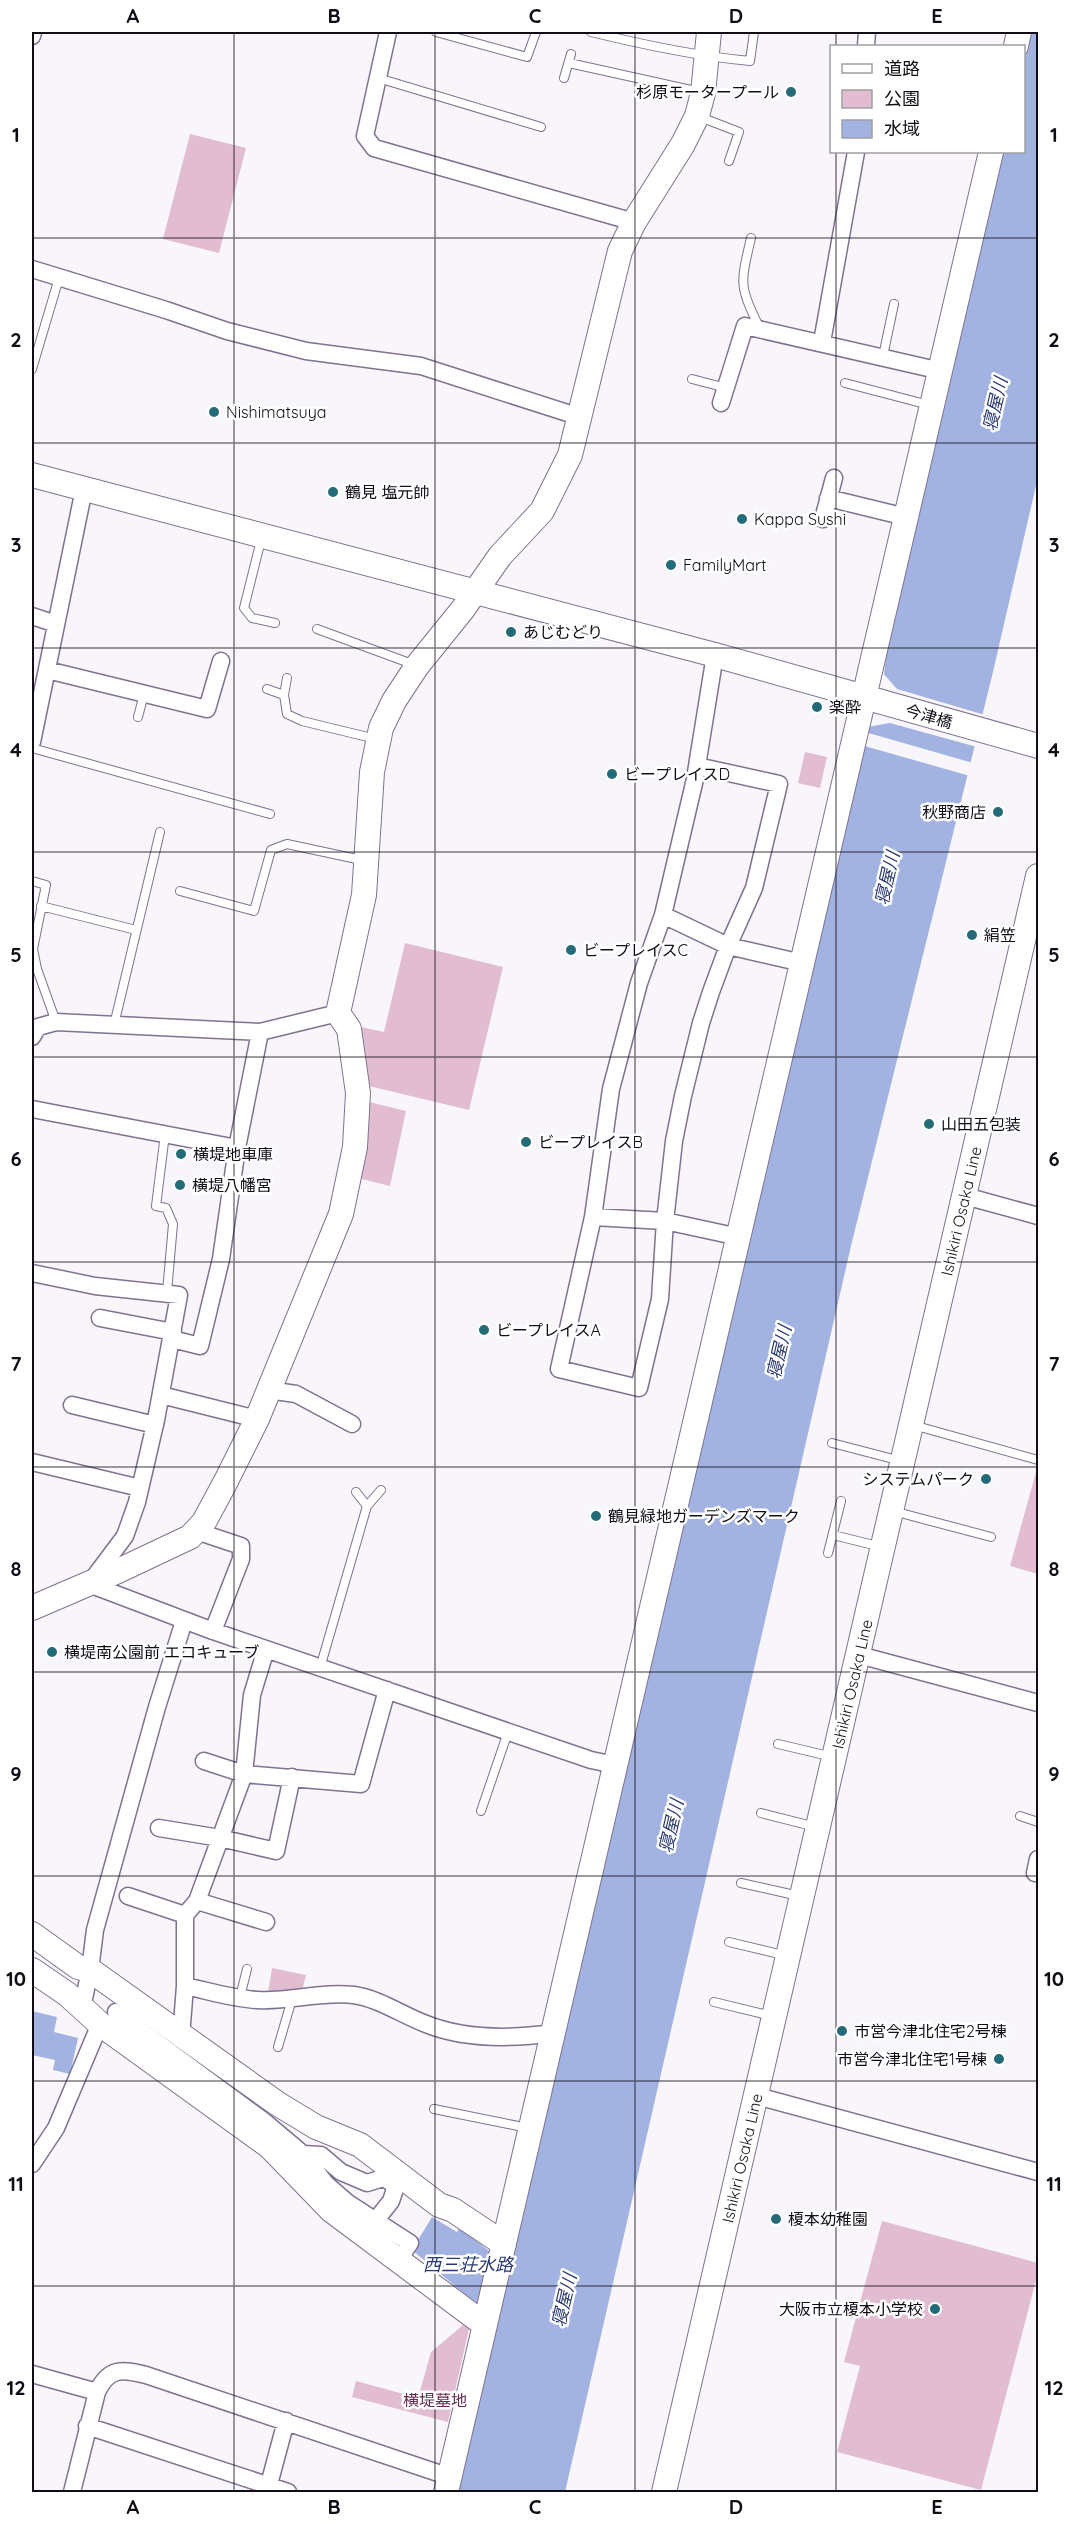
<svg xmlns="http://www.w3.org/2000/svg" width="1070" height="2524" font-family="Quicksand,'Noto Sans JP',sans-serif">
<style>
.green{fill:#e2bdd2}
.water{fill:#a2b3e1}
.pier{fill:#f8f5fb}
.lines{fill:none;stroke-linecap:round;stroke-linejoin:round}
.lane-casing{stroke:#807290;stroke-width:10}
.street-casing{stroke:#807290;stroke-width:19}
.secondary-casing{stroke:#807290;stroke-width:26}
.lane{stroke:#fff;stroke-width:8}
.street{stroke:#fff;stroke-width:16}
.secondary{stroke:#fff;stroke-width:24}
.grid{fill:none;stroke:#120c17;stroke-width:1.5;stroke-opacity:0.55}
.poi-dot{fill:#246b79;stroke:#fff;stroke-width:2}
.labels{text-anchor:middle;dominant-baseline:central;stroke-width:5;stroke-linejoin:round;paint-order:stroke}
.poi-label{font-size:16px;fill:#120c17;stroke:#fff;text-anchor:start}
.street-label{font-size:16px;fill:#120c17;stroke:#fff}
.park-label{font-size:16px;fill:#64294f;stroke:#fff}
.water-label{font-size:18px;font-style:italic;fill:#293971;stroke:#fff}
.neatline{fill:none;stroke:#120c17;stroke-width:2}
.grid-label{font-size:20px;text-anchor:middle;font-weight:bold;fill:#120c17}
</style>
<rect width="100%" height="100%" fill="#f8f5fb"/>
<!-- green -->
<path class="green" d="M190 134 246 148 219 253 163 239Z
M805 752 827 757 820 788 798 783Z
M405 943 503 967 469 1110 369 1086 361 1027 384 1032Z
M365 1101 406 1111 390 1186 362 1179Z
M1036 1472H1038V1574L1010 1566Z
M272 1968 306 1975 302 1991 268 1993Z
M882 2221 1038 2263V2273L981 2490 837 2452 860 2366 844 2362Z
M463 2325 469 2329 448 2422 352 2397 356 2381 418 2398 431 2352Z"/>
<!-- water -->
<path class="water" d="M1030 32H1038V477L992 676 851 1246 565 2492H456L497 2316 466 2295 412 2250 432 2217 457 2232 460 2227 490 2252 867 729 884 674 887 646 1003 152H1024V62Z
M32 2011 57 2017 54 2032 78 2038 70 2074 53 2070 55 2060 32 2055Z"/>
<!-- pier -->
<path class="pier" d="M882 672 897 689 985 715 977 747 890 723 867 727Z
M865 732 973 763 970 776 861 745Z"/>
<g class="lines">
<!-- lane casing -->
<g class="lane-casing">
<path id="lane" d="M436 32 527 57 536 32
M591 32C644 45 695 56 750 61L754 32
M569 63 700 92
M378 78 541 127
M564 78 571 54
M700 117 739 132 729 161
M751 238C740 285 739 285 760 329
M883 356 894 304
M32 369 59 278
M692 379 726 388
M845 383 929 405
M262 536 244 608 252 618 275 623
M317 629 415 665
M287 678 284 695 287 714 302 721 376 739
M267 689 284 695
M138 717 144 694
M32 748 270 814
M32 881 46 885 33 949 37 969 56 1022
M180 891 254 911 271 850 287 844 366 861
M41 906 136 930
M114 1025 160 832
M165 1134 156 1206 166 1208 173 1224 167 1292
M913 1425 1038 1460
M832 1443 901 1461
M356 1492 367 1506
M893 1511 991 1537
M833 1535 882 1547
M828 1553 841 1501
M320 1668 367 1506 381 1490
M778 1744 833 1757
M481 1811 508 1732
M761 1813 816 1827
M1020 1816 1038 1822
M741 1883 799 1896
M729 1942 787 1956
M240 1997 247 1969
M714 2002 772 2016
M278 2047 292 1999
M434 2109 528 2128"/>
</g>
<!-- street casing -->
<g class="street-casing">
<path id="street" d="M388 32 365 136 374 148 634 222
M32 36 33 32
M866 46 867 32
M32 269 166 310 227 331 306 351 421 366 580 417
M822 342 856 152
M721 403 745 326 941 371
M828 498 906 517
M823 519 834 478
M32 616 56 624
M47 670 207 709 221 661
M32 742 84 489
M697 766 779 784 754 888 728 946 711 992 701 1023 683 1096 674 1141 665 1221 660 1299 639 1388 559 1369 593 1217 611 1089 639 983 663 915 695 779 697 766 715 655
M663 915 728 946 802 963
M32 1037 38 1027 56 1022 260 1032 338 1013
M32 1109 237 1148
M965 1196 1038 1216
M593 1217 665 1221 739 1237
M32 1273 95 1286 179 1295 156 1420 137 1502 125 1536 89 1584 213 1631 591 1760 615 1765
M100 1318 173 1332
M172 1339 200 1346 221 1259 237 1148 260 1032
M268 1390 296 1394 352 1424
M161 1395 257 1419
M72 1405 155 1425
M32 1462 140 1488
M196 1531 241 1546V1559L213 1631
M859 1655 1038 1703
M204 1761 244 1774 361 1784 387 1690
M159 1828 220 1838 276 1851 292 1777
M1035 1873 1038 1859
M128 1896 185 1915 197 1901 266 1922
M197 1901 244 1774 252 1695 266 1649
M185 1986C209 1991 234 1999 258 2000 290 2002 322 1991 354 1995 380 1999 402 2015 426 2024 466 2040 511 2039 553 2033
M82 2008 90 1970 95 1930 157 1707 184 1621
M116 2012 265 2122 303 2154 326 2184 348 2203 410 2243 397 2262
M181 2037 185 1986V1915
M757 2096 1038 2172
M303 2154 321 2155 341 2172 367 2183 383 2178 391 2182 395 2189 391 2201 376 2220
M32 2164 56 2128 100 2024
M32 2374 97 2392
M87 2426 288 2492
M72 2492 97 2392C109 2367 122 2369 146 2375L450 2477
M267 2492 286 2421"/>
</g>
<!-- secondary casing -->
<g class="secondary-casing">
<path id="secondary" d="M1016 46 1019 32
M32 475 715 655 1038 746
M32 1608 118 1571 190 1537 204 1522 225 1483 257 1419 341 1214 355 1147 358 1093 349 1029 338 1013 364 895 372 772 381 728 394 701 417 666 463 609 500 556 542 511 570 455 620 251 634 222 683 144 697 116 703 93 709 32
M32 1934 78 1967 90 1970 278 2104 316 2127 360 2145 439 2205 453 2210 504 2244
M32 1970 67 1994 100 2024 269 2146 331 2210 485 2325
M446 2492 991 152
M664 2492 1038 876"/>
</g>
<!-- lane -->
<use href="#lane" class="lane"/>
<!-- street -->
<use href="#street" class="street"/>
<!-- secondary -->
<use href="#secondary" class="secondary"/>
</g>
<!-- grid -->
<path class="grid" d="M234 32V2492M435 32V2492M635 32V2492M836 32V46M836 152V2492M32 238H1038M32 443H1038M32 648H1038M32 852H1038M32 1057H1038M32 1262H1038M32 1467H1038M32 1672H1038M32 1876H1038M32 2081H1038M32 2286H1038"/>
<!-- markers -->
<g class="poi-dot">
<circle cx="791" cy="92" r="6"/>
<circle cx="214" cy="412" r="6"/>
<circle cx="333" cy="492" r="6"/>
<circle cx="742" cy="519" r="6"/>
<circle cx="671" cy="565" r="6"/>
<circle cx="511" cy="632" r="6"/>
<circle cx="817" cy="707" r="6"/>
<circle cx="612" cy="774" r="6"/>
<circle cx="998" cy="812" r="6"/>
<circle cx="972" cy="935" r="6"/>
<circle cx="571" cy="950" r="6"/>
<circle cx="929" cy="1124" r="6"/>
<circle cx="526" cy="1142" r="6"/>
<circle cx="181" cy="1154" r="6"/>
<circle cx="180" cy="1185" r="6"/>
<circle cx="484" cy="1330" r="6"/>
<circle cx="986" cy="1479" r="6"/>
<circle cx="596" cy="1516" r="6"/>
<circle cx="52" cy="1652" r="6"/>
<circle cx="842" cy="2031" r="6"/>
<circle cx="999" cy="2059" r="6"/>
<circle cx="776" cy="2219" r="6"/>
<circle cx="935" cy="2309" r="6"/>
</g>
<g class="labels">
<!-- poi labels -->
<g class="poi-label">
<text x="779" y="92" text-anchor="end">杉原モータープール</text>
<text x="226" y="412">Nishimatsuya</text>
<text x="345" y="492">鶴見 塩元帥</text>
<text x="754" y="519">Kappa Sushi</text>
<text x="683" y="565">FamilyMart</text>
<text x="523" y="632">あじむどり</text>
<text x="829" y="707">楽酔</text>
<text x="624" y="774">ビープレイスD</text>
<text x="986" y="812" text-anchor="end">秋野商店</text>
<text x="984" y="935">絹笠</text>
<text x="583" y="950">ビープレイスC</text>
<text x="941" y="1124">山田五包装</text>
<text x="538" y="1142">ビープレイスB</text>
<text x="193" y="1154">横堤地車庫</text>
<text x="192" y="1185">横堤八幡宮</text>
<text x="496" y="1330">ビープレイスA</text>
<text x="974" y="1479" text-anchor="end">システムパーク</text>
<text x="608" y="1516">鶴見緑地ガーデンズマーク</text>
<text x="64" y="1652">横堤南公園前 エコキューブ</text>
<text x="854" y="2031">市営今津北住宅2号棟</text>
<text x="987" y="2059" text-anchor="end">市営今津北住宅1号棟</text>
<text x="788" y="2219">榎本幼稚園</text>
<text x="923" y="2309" text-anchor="end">大阪市立榎本小学校</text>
</g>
<!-- street labels -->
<g class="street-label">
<text transform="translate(929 716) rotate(16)">今津橋</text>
<text transform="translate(961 1211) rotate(-77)">Ishikiri Osaka Line</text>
<text transform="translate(852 1684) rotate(-77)">Ishikiri Osaka Line</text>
<text transform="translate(742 2158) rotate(-77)">Ishikiri Osaka Line</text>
</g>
<!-- park labels -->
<g class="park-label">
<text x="435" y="2400">横堤墓地</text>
</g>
<!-- water labels -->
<g class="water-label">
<text transform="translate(995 404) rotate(-77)">寝屋川</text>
<text transform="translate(887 878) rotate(-77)">寝屋川</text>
<text transform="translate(779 1352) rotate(-77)">寝屋川</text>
<text transform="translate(671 1826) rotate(-77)">寝屋川</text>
<text x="468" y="2264">西三荘水路</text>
<text transform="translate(564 2300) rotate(-77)">寝屋川</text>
</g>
</g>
<!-- border -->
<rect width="1070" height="2524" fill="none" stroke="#ffffff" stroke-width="66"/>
<!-- legend -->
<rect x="830" y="45" width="195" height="108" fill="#ffffff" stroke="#a09ea2" stroke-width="1.5"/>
<rect x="842" y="64" width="30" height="9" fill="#ffffff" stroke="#a09ea2" stroke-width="1.5"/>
<text x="884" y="75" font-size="18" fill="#120c17">道路</text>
<rect x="842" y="90" width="30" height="18" fill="#e2bdd2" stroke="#a09ea2" stroke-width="1.5"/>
<text x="884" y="105" font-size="18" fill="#120c17">公園</text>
<rect x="842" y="120" width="30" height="18" fill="#a2b3e1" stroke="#a09ea2" stroke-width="1.5"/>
<text x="884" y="135" font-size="18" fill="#120c17">水域</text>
<rect x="33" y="33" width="1004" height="2458" class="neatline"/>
<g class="grid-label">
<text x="133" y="23">A</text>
<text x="334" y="23">B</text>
<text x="535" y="23">C</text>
<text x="736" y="23">D</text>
<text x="937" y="23">E</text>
<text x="16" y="142">1</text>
<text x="1054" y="142">1</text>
<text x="16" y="347">2</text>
<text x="1054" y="347">2</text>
<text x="16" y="552">3</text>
<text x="1054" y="552">3</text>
<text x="16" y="757">4</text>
<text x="1054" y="757">4</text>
<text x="16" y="962">5</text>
<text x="1054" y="962">5</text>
<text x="16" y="1166">6</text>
<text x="1054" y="1166">6</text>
<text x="16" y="1371">7</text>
<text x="1054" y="1371">7</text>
<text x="16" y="1576">8</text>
<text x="1054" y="1576">8</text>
<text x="16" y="1781">9</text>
<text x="1054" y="1781">9</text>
<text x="16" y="1986">10</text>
<text x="1054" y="1986">10</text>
<text x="16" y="2191">11</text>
<text x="1054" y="2191">11</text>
<text x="16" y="2395">12</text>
<text x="1054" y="2395">12</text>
<text x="133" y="2514">A</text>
<text x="334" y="2514">B</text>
<text x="535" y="2514">C</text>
<text x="736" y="2514">D</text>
<text x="937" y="2514">E</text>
</g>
</svg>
